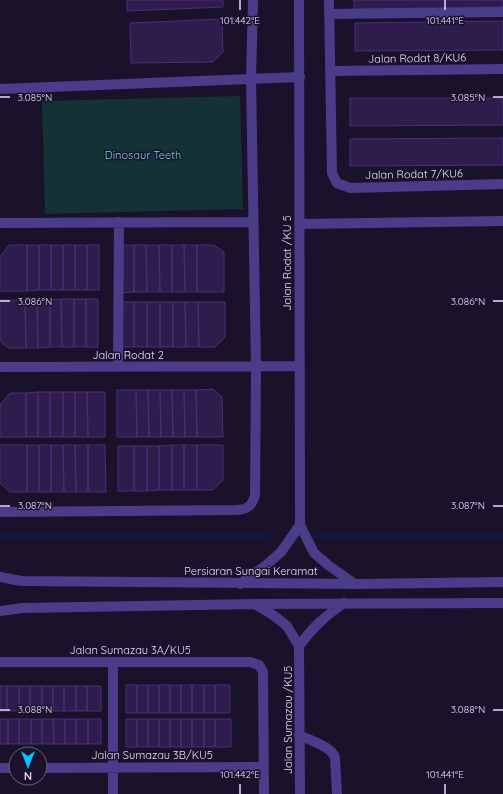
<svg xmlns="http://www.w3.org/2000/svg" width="503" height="794" font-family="Quicksand,sans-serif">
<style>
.green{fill:#143236}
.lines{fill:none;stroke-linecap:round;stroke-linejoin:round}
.stream{stroke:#0b194b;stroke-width:3.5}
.building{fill:#2e1d4c;stroke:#482f78}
.minor{stroke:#4b3c8a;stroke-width:10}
.ticks{fill:none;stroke:#e5dcff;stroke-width:1.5}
.labels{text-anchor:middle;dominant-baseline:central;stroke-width:3;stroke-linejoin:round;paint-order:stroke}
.street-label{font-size:11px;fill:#e5dcff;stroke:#1a112b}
.park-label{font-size:11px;fill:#66e1d4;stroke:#1a112b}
.ticks-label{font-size:10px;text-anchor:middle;fill:#e5dcff;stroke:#1a112b;stroke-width:3;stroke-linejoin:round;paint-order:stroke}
</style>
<rect width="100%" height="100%" fill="#1a112b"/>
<!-- green -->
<path class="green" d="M240 96 243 209 45 214 42 101Z"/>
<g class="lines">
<!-- stream -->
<path class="stream" d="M0 536H270
M314 536H503"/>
</g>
<!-- building -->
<path class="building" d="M127 0H223V7L127 11Z
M354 0H503V7L354 9Z
M222 19 223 52 213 62 131 63 130 23Z
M503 21V50L355 51V23Z
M350 98H503V125L350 126Z
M503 138V165L350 166V139Z
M9 245H27V291H0V257Z
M27 245H39V290L27 291Z
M39 245H51V290H39Z
M51 245H63V290H51Z
M63 245H75V290H63Z
M75 245H87V290H75Z
M87 245H99V290H87Z
M121 245H134V292L122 293Z
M134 245H146L147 292H134Z
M146 245H159L160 292H147Z
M159 245H172V292H160Z
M172 245H184L185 292H172Z
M184 245H197V292H185Z
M197 245H214L224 252V292H197Z
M61 299 62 347H50V300Z
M61 299H74V347H62Z
M74 299H86V347H74Z
M86 299H98V347H86Z
M0 300H25L26 348H8L0 341Z
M25 300H37L38 348H26Z
M37 300H50V347L38 348Z
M121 302H134V347H121Z
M134 302H147V347H134Z
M147 302H160V347H147Z
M160 302H173V347H160Z
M173 302H185L186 347H173Z
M185 302H198L199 347H186Z
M198 302H225V337L215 347H199Z
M213 389 222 397 223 437H197L196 390Z
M117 390H136L137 437H117Z
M136 390H148L149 437H137Z
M148 390H160L161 437H149Z
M160 390H172L173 437H161Z
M172 390H184L185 437H173Z
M184 390H196L197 437H185Z
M38 392V437H26V393Z
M38 392H50V437H38Z
M50 392H63V437H50Z
M63 392H75V437H63Z
M75 392H87L88 437H75Z
M87 392H105V437H88Z
M10 393H26V437H0V405Z
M0 445H27V492H10L0 483Z
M27 445H39V492H27Z
M39 445H51V492H39Z
M51 445H63L64 492H51Z
M63 445H75L76 492H64Z
M75 445H88V492H76Z
M88 445H105L106 492H88Z
M172 445V490H159V446Z
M172 445H184V490H172Z
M184 445H197V490H184Z
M197 445H223V480L213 490H197Z
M118 446H134V491H118Z
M134 446H147V491H134Z
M147 446H159V490L147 491Z
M126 685H137V713H126Z
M137 685H148V713H137Z
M148 685H159V713H148Z
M159 685H170V713H159Z
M170 685H181V713H170Z
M181 685H192V713H181Z
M192 685H204V713H192Z
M204 685H215V713H204Z
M215 685H230V713H215Z
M0 686H7V711H0Z
M7 686H19V711H7Z
M19 686H30V711H19Z
M30 686H42V711H30Z
M42 686H53V711H42Z
M53 686H64V711H53Z
M64 686H76V711H64Z
M76 686H87V711H76Z
M87 686H101V711H87Z
M0 719H8V744H0Z
M8 719H19V744H8Z
M19 719H31V744H19Z
M31 719H42V744H31Z
M42 719H53L54 744H42Z
M53 719H65V744H54Z
M65 719H76V744H65Z
M76 719H88V744H76Z
M88 719H101V744H88Z
M126 719H137V747H126Z
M137 719H148V747H137Z
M148 719H159V747H148Z
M159 719H170V747H159Z
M170 719H181V747H170Z
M181 719H192V747H181Z
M192 719H204V747H192Z
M204 719H215V747H204Z
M215 719H231V747H215Z"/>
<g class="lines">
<!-- minor -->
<path class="minor" d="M299 0 300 525 314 553 328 565 355 584
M329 0 332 173 337 183 350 188 503 184
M330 14 503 12
M330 71 503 69
M0 89 300 77
M0 223 253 222
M299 224 503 221
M0 367 299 366
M118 367 119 222
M0 512 237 510C248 509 252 506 255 495L256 367 251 79 253 0
M0 577 21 581 355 584 503 582
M240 584 265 566 281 552 300 525
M255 604 273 615 287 626 299 646
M0 611 23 608 255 604 503 603
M299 646 300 794
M299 646C314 626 324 617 344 603
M0 662H250L259 665 263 672 264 794
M113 662V794
M299 735C309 740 333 747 335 758L337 794
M0 768H16
M40 768 264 767"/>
</g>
<!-- ticks -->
<path class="ticks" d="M240 0V10M445 0V10M0 97H10M493 97H503M0 301H10M493 301H503M0 506H10M493 506H503M0 710H10M493 710H503M240 784V794M445 784V794"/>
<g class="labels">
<!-- street labels -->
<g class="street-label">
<text transform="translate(417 58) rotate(-1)">Jalan Rodat 8/KU6</text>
<text transform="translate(414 174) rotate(-1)">Jalan Rodat 7/KU6</text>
<text transform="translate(287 263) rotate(-90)">Jalan Rodat /KU 5</text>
<text x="128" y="355">Jalan Rodat 2</text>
<text x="251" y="571">Persiaran Sungai Keramat</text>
<text x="130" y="650">Jalan Sumazau 3A/KU5</text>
<text transform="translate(288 720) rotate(-90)">Jalan Sumazau /KU5</text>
<text x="152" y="755">Jalan Sumazau 3B/KU5</text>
</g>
<!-- park labels -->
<g class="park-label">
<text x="143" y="155">Dinosaur Teeth</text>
</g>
</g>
<g class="ticks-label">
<text x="240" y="24">101.442°E</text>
<text x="445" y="24">101.441°E</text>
<text x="468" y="101">3.085°N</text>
<text x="35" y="101">3.085°N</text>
<text x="468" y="305">3.086°N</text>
<text x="35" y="305">3.086°N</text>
<text x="468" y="509">3.087°N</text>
<text x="35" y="509">3.087°N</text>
<text x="35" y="713">3.088°N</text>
<text x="468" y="713">3.088°N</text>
<text x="240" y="778">101.442°E</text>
<text x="445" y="778">101.441°E</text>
</g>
<!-- north arrow -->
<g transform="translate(28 766) rotate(180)"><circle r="19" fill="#1a112b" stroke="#6b6280"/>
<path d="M0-3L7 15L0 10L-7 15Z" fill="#08c2ff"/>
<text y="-6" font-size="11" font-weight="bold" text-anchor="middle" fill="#e5dcff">N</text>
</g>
</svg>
